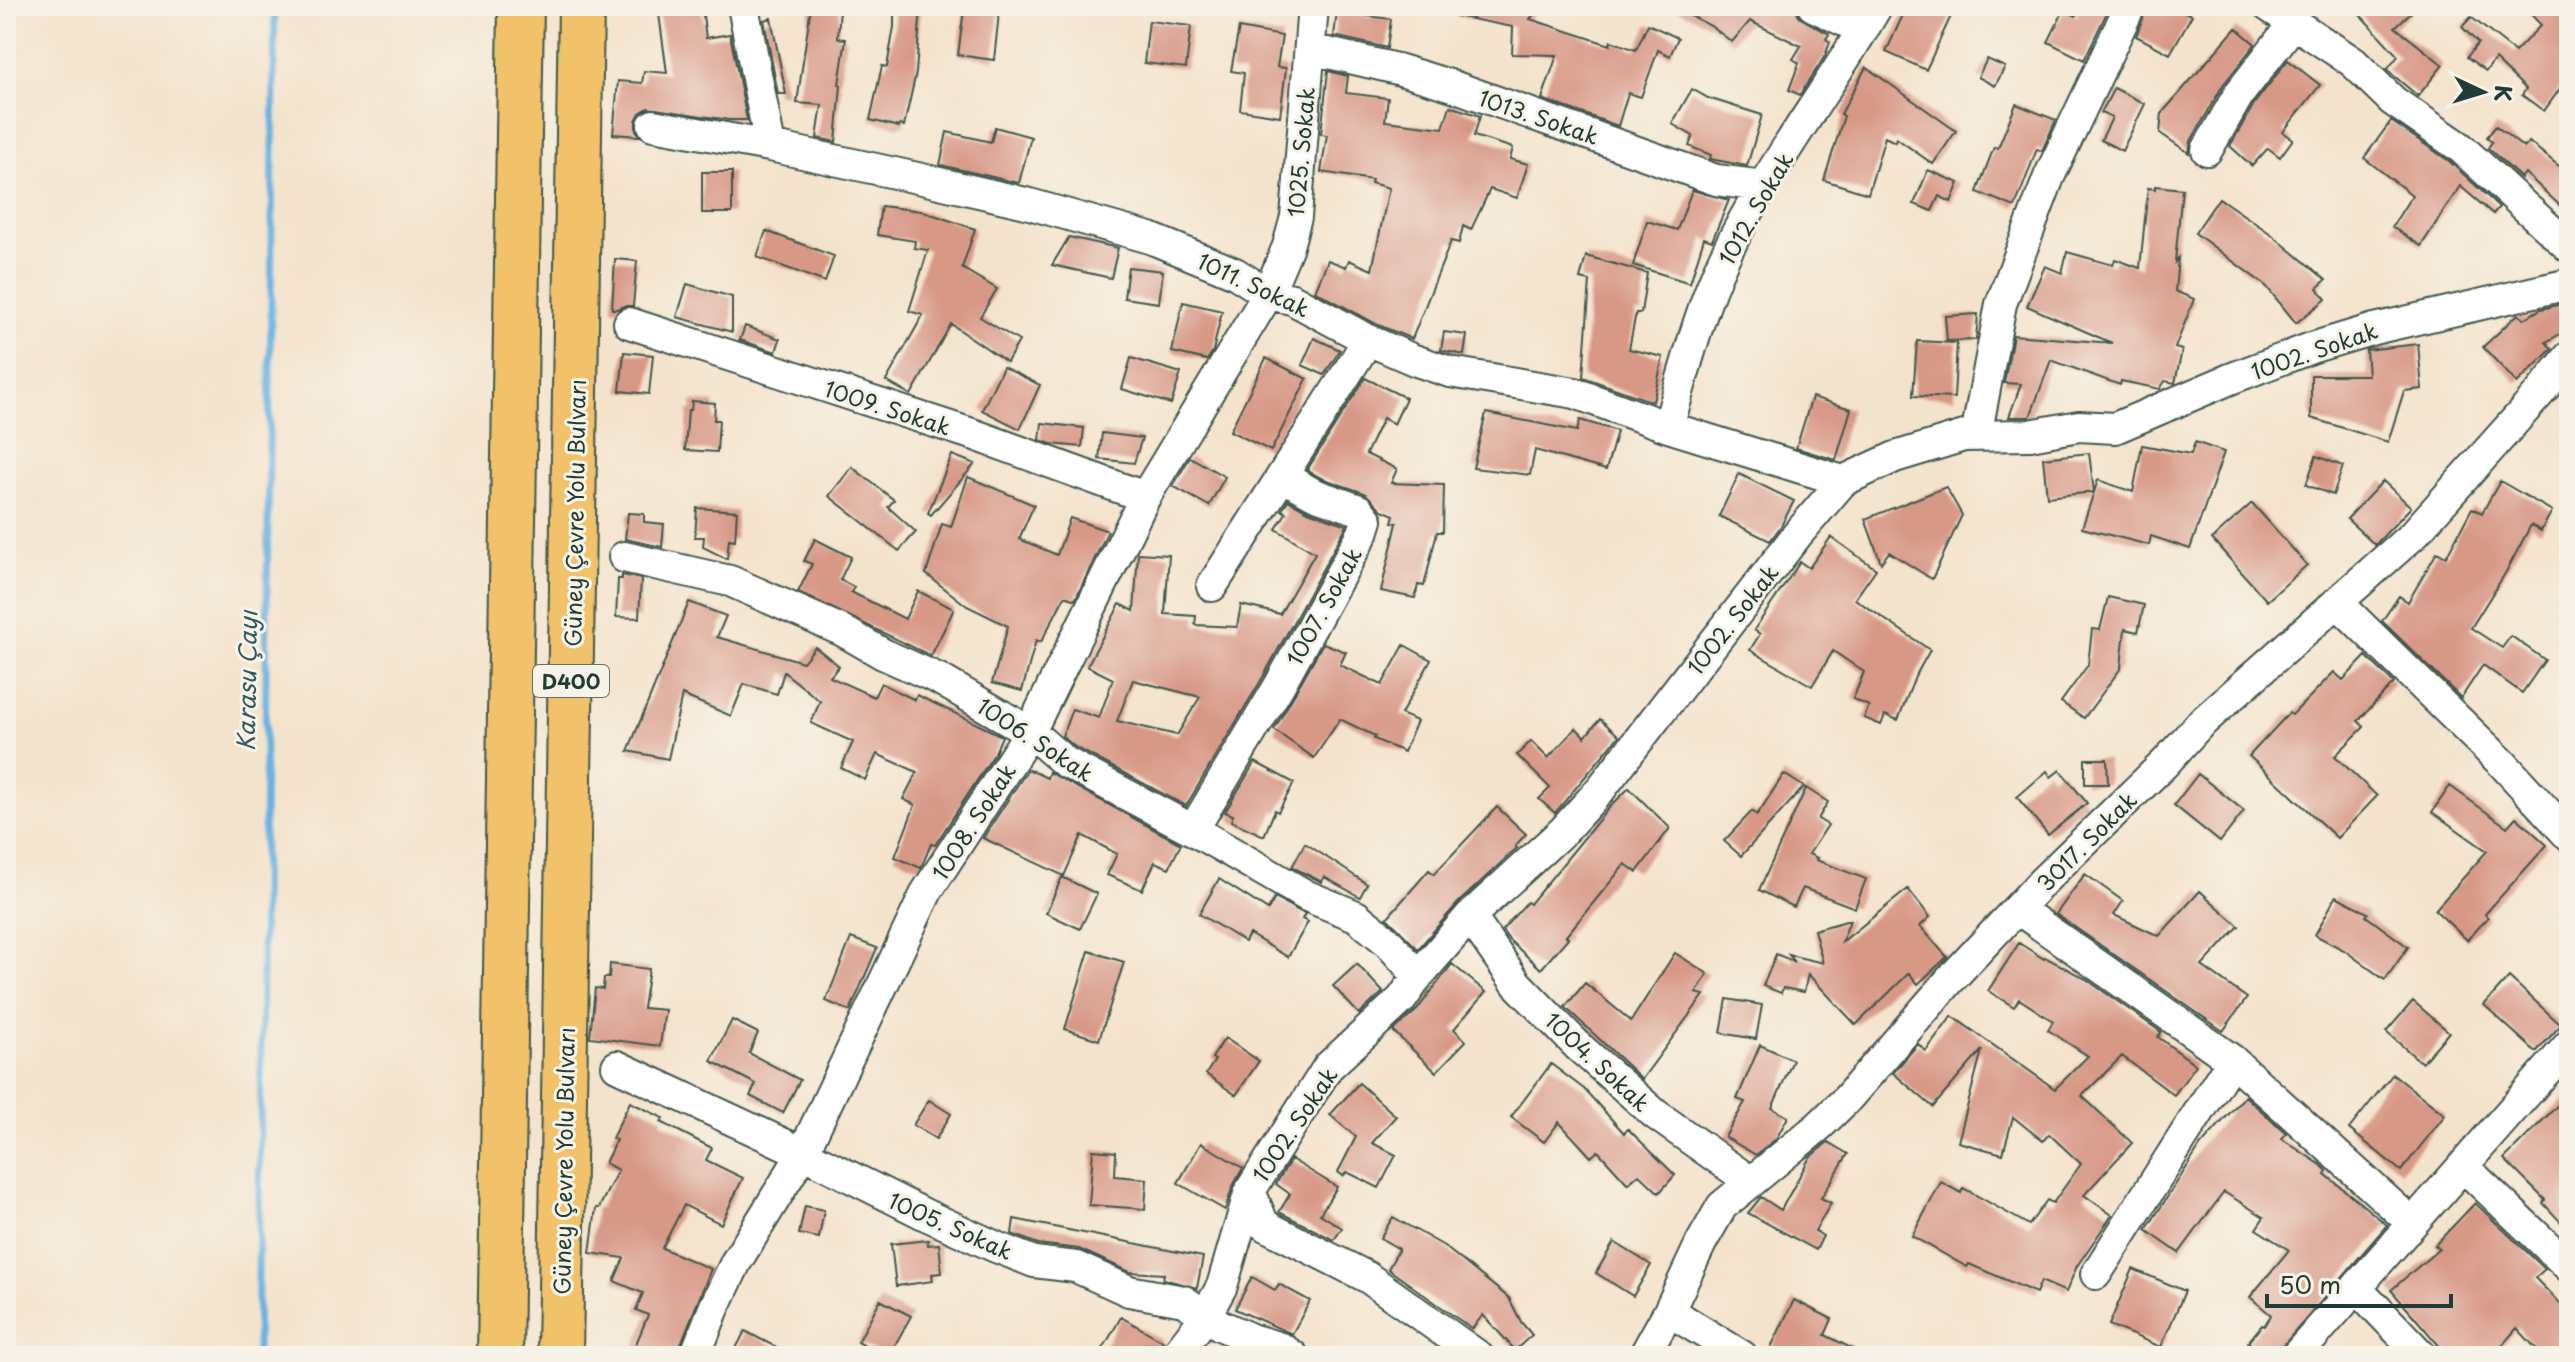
<svg xmlns="http://www.w3.org/2000/svg" width="2575" height="1362" font-family="'Playpen Sans',sans-serif">
<style>
.lines{fill:none;stroke-linecap:round;stroke-linejoin:round}
.stream{stroke:#6ab2e1;stroke-width:7}
.building{fill:#d89886;fill-rule:evenodd}
.minor-casing{stroke:#3f564b;stroke-width:34}
.highway-casing{stroke:#3f564b;stroke-width:48}
.minor{stroke:#fff;stroke-width:30}
.highway{stroke:#f2c26a;stroke-width:44}
.labels{text-anchor:middle;dominant-baseline:central;stroke-width:6;stroke-linejoin:round;paint-order:stroke}
.shield{fill:#f7f3e8;stroke:#60746a;stroke-width:2}
.shield-label{font-size:20px;font-weight:bold;fill:#1f3d34}
.street-label{font-size:22px;fill:#1f3d34;stroke:#f7f3e8}
.water-label{font-size:24px;font-style:italic;fill:#325a5f;stroke:#f7f3e8}
</style>
<rect width="100%" height="100%" fill="#f7f3e8"/>
<filter id="ink" filterUnits="userSpaceOnUse"><feTurbulence type="fractalNoise" baseFrequency=".0125" numOctaves="2"/><feDisplacementMap in="SourceGraphic" scale="16" xChannelSelector="R" yChannelSelector="G"/><feConvolveMatrix kernelMatrix="1 2 1 2 8 2 1 2 1" color-interpolation-filters="sRGB"/></filter>
<filter id="wash" filterUnits="userSpaceOnUse"><feTurbulence type="fractalNoise" baseFrequency=".006" numOctaves="4" result="noise"/><feDisplacementMap in="SourceGraphic" scale="32" xChannelSelector="R" yChannelSelector="G"/><feGaussianBlur stdDeviation="1.8" result="paint"/><feColorMatrix in="noise" values="0 0 0 0 0 0 0 0 0 0 0 0 0 0 0 0 0 1.4 0 .05"/><feComposite in="paint" operator="in"/></filter>
<g filter="url(#wash)">
<rect width="100%" height="100%" fill="#f4e3cc"/>
<g class="lines">
<!-- stream -->
<path class="stream" d="M257 1356 275 6"/>
</g>
<g id="blocks">
<!-- building -->
<path class="building" d="M811 6H840L838 38 846 39 839 84 841 85 836 142 817 138 822 105 797 103Z
M894 6H921L916 73 904 126 900 125 899 127 870 120 882 66 887 67 894 27Z
M1457 6H1541L1530 19 1610 45 1611 41 1636 50 1648 24 1678 38 1670 56 1658 50 1641 97 1628 93 1618 126 1542 99 1557 55 1512 54 1513 27 1456 16Z
M1671 6H1795L1799 17 1829 34 1826 39 1830 42 1825 56 1800 95 1789 90 1799 63 1793 59 1801 46 1750 21 1732 42 1711 26Z
M1907 6H1930L1951 16 1926 70 1886 52Z
M2079 6H2110L2084 60 2048 42 2064 10 2076 16 2081 7Z
M2148 6H2172L2192 15 2170 54 2136 36Z
M2352 6H2418L2395 27 2443 65 2418 96 2387 70 2398 56Z
M2523 6H2569V76L2544 111 2522 95 2526 89 2495 59 2486 71 2467 57 2478 43 2462 27 2471 17 2515 52 2541 25Z
M702 8 706 38 730 34 747 120H729L648 108 640 113 636 121V130L640 136 613 134 618 81 642 83 644 71 667 73 659 14Z
M964 9 999 13 994 60 958 55Z
M1337 12 1391 19 1387 48 1334 36Z
M771 18 786 94H778L764 20Z
M1149 21 1191 26 1186 68 1144 63Z
M1239 28 1282 36 1277 67 1286 68 1280 116 1240 110 1244 73 1231 71Z
M2236 28 2255 44 2223 85 2191 141 2189 153 2160 133 2162 113Z
M1987 59 2005 67 1995 86 1978 77Z
M2288 60 2320 85 2283 132 2293 139 2280 157 2268 148 2252 166 2230 146 2254 104Z
M1866 67 1956 131 1933 164 1896 138 1895 142 1885 137 1868 194 1824 180 1844 116 1841 114Z
M1328 71 1348 76 1346 93 1388 98 1385 121 1443 128 1450 106 1480 116 1474 136 1513 148 1510 159 1528 164 1517 198 1490 189 1471 230 1463 226 1459 243 1451 241 1412 339 1376 324 1315 291 1328 260 1346 267 1349 260 1372 270 1389 188 1371 183 1372 180 1321 172 1327 135 1321 134Z
M2114 88 2145 104 2122 151 2101 140 2112 118 2101 113Z
M1692 89 1708 98 1762 115 1747 166 1710 159 1711 155 1689 146 1693 136 1672 124Z
M2016 104 2056 120 2042 151 2037 149 2015 207 1977 192 1994 147 1998 148Z
M2391 121 2449 161 2499 207 2493 214 2460 186 2421 246 2392 227 2412 195 2364 158Z
M2496 126 2524 148 2529 142 2569 174V214L2525 173 2521 178 2488 148 2492 142 2487 137Z
M995 127 1031 137 1019 183 940 165 947 132 991 142Z
M1928 170 1959 183 1951 202 1939 196 1932 211 1914 204Z
M702 172H732V213H702Z
M2155 186 2182 189 2175 262 2178 258 2175 291 2194 299 2175 348 2182 350 2175 383 2165 381 2160 389 2121 381 2120 385 2051 360 2030 417H2009L2021 384 2004 383 2013 335 2112 343 2027 306 2045 266 2062 273 2067 252 2113 265 2115 259 2140 268 2148 188 2155 189Z
M1692 190 1729 200 1712 241 1704 238 1690 283 1633 265 1647 221 1677 230Z
M2219 198 2271 234 2326 280 2317 288 2326 299 2296 323 2266 286 2195 233Z
M881 206 922 211 975 229 962 268 997 289 980 317 1019 341 1007 362 951 324 911 395 886 381 923 315 909 311 928 250 914 248 915 241 877 235Z
M766 231 834 256 825 282 757 257Z
M1069 237 1118 248 1111 278 1052 265Z
M1586 256 1647 273 1641 313H1636L1629 349 1663 357 1653 402 1583 377 1590 281 1580 279Z
M615 259 637 261 633 306H624L617 309H612Z
M1128 267 1163 271 1159 303 1124 298Z
M687 284 732 297V332L677 317Z
M1183 302 1222 311 1213 351 1207 360 1172 352Z
M2567 303 2569 329 2546 342 2552 349 2517 383 2483 347 2518 314 2524 319 2541 309Z
M1978 314 1976 340 1947 341 1945 316Z
M745 326 780 339 776 352 740 340Z
M1444 332 1467 335 1464 355 1441 350Z
M1314 338 1340 350 1324 375 1302 365Z
M1917 341 1957 343 1954 398 1913 396Z
M2418 344 2422 389 2404 391 2388 442 2311 418V375H2368L2366 350Z
M624 352 653 355 649 394 620 391Z
M1131 358 1181 373 1171 404 1122 389Z
M1266 358 1307 379 1271 451 1230 431Z
M1003 367 1040 385 1020 429 982 410Z
M1365 378 1406 398 1394 424 1383 418 1366 454 1397 469 1391 483 1444 485 1443 532H1437L1424 586 1418 585 1415 598 1381 591 1397 523 1392 522 1394 515 1382 510 1365 493 1321 478 1307 470Z
M1812 397 1851 409 1836 460 1796 448Z
M692 401 715 403 714 420H719L717 452 685 450 688 410H691Z
M1486 413 1577 431 1580 420 1617 431 1606 470 1535 450 1530 475 1473 468Z
M1042 423 1084 428 1082 447 1051 444 1040 440Z
M1102 433 1142 438 1134 463 1099 459Z
M2195 442 2224 452 2190 549 2151 536 2149 545 2082 528 2098 480 2133 492 2142 445 2191 454Z
M2089 453 2094 492 2047 497 2043 458Z
M952 455 975 464 931 515 928 513Z
M2316 456 2343 466 2333 495 2306 485Z
M1190 457 1225 477 1209 506 1173 486Z
M852 467 894 500 888 507 916 532 899 551 829 496Z
M1739 474 1794 501 1781 526 1770 541 1719 516Z
M968 477 1034 505 1019 539 1057 555 1070 518 1108 531 1075 600 1065 596 1041 642 1036 640 1022 691 992 683 1008 626 967 606 926 574 942 524 951 527Z
M2383 481 2411 507 2375 545 2347 519Z
M2500 481 2552 511 2541 531 2531 525 2506 572 2471 628 2502 648 2511 636 2545 660 2522 693 2483 665 2461 698 2382 621 2399 596 2408 602 2437 552 2446 557 2472 508 2482 513Z
M1946 487 1962 515 1932 579 1889 552 1881 563 1865 519Z
M1288 500 1308 511 1347 525 1263 677 1186 806 1075 747 1062 736 1072 709 1099 718 1113 679 1087 666 1120 604 1134 611 1138 553 1169 555 1165 614 1196 616 1195 625 1237 627 1241 605 1280 614 1315 553 1276 529 1286 513 1282 510ZM1133 680 1200 697 1177 735 1117 721Z
M2252 503 2307 565 2267 601 2212 539Z
M697 508 737 511 735 540 729 539 727 559 703 547 704 537H695Z
M628 513 644 514V522L664 524 662 547 625 539Z
M1831 537 1876 569 1855 599 1930 650 1915 677 1898 720 1885 715 1881 725 1864 718 1869 706 1853 699 1864 672 1833 651 1812 686 1750 650 1760 634 1754 630 1800 562 1809 568Z
M815 539 851 557 840 580 854 587 851 592 905 619 918 591 954 609 931 656 798 592 812 564 804 561Z
M622 575 641 579 639 618 616 617 618 579H622Z
M2108 597 2144 605 2138 632 2125 629 2121 668 2084 718 2061 702 2088 665 2092 629 2100 630Z
M689 602 726 616 717 637 803 662 815 647 839 666 830 677 874 697 881 683 915 700 917 695 1002 736 995 753 935 845 931 844 921 868 895 857 915 805 903 799 917 772 877 754 865 780 841 768 853 742 811 723 820 701 784 672 777 694 744 684 731 716 682 695 668 759 628 751Z
M1323 643 1346 652 1340 665 1382 685 1404 645 1431 660 1401 714 1417 721 1404 752 1374 739 1375 736 1340 719 1314 758 1274 730Z
M2366 656 2394 683 2358 721 2364 727 2335 756 2377 796 2337 838 2249 756 2289 713 2292 715 2334 672 2343 680Z
M1600 719 1619 736 1555 813 1539 799 1550 788 1517 755 1531 741 1548 758 1576 728 1585 737Z
M2085 759H2107L2108 784H2085Z
M1255 762 1294 783 1278 812 1275 810 1264 836 1231 821 1233 815 1225 812Z
M1028 769 1047 778 1049 772 1181 844 1169 868 1155 862 1142 890 1107 875 1117 854 1082 835 1064 876 983 838Z
M2060 770 2087 803 2048 835 2017 797 2047 771 2051 777Z
M1784 774 1804 787 1741 856 1724 841 1752 811 1757 815Z
M2198 774 2244 811 2220 842 2174 805Z
M2450 786 2507 827 2516 817 2547 845 2485 914 2488 918 2467 940 2435 910 2487 851 2432 812Z
M1629 788 1670 828 1637 872 1625 864 1566 936 1568 938 1541 969 1509 940 1502 930 1527 902 1530 904 1607 810Z
M1806 788 1828 802 1818 819 1828 825 1809 854 1817 858 1816 860 1866 879 1855 908 1803 888 1794 907 1759 890Z
M1497 807 1526 834 1515 846 1517 848 1458 903 1418 949 1387 918 1429 870 1434 874Z
M1305 843 1367 884 1360 897 1324 877 1322 882 1292 867Z
M2085 874 2123 901 2114 915 2159 936 2200 891 2239 926 2202 966 2247 998 2223 1031 2056 914Z
M1062 877 1097 894 1080 929 1046 913Z
M1219 879 1268 910 1275 898 1305 914 1302 919 1308 922 1288 957 1249 934 1245 942 1199 914Z
M1908 889 1930 917 1920 926 1947 957 1918 984 1909 973 1856 1025 1808 974 1804 992 1783 988 1781 993 1763 986 1776 954 1795 962 1789 955 1823 963 1814 930 1850 920 1842 942Z
M2336 896 2368 913 2366 916 2408 947 2385 980 2344 950 2315 935Z
M851 938 877 948 850 1011 826 1001Z
M2019 943 2044 959 2045 957 2086 979 2161 1032 2158 1037 2196 1065 2174 1095 2122 1056 2082 1096 2132 1143 2084 1195 2112 1215 2077 1266 2066 1292 2041 1281 2036 1293 1969 1264 1967 1267 1912 1236 1941 1182 1961 1193 1963 1188 2029 1225 2047 1200 2053 1203 2081 1164 2049 1134 2043 1141 2013 1117 2003 1154 1958 1142 1982 1050 1933 1107 1893 1073 1918 1044 1926 1051 1952 1016 2055 1089 2088 1056 2048 1030 2053 1021 2019 999 2014 1007 1988 991Z
M1089 951 1124 962 1099 1040 1065 1029Z
M1675 953 1708 974 1696 993 1704 995 1642 1079 1565 1007 1585 983 1631 1021Z
M610 964 649 969 643 1008 665 1010 660 1046 590 1037 595 988 603 989 604 978H609Z
M1357 964 1383 992 1359 1014 1333 986Z
M1452 964 1486 992 1454 1029 1466 1041 1436 1072 1393 1031 1417 1010Z
M2509 977 2561 1025 2536 1052 2484 1005Z
M1727 999 1762 1005 1756 1039 1721 1033Z
M2413 1001 2449 1032 2422 1063 2386 1032Z
M732 1020 758 1033 749 1053 800 1080 783 1113 750 1096 756 1084 711 1061Z
M1225 1038 1259 1061 1236 1095 1206 1074 1215 1060 1212 1058Z
M1760 1045 1793 1060 1772 1108 1788 1117 1776 1139 1756 1155 1725 1137 1745 1102 1737 1099Z
M1551 1064 1584 1089 1624 1133 1628 1129 1675 1175 1659 1193 1639 1174 1628 1184 1598 1151 1591 1157 1559 1122 1544 1142 1511 1117Z
M2393 1074 2445 1115 2401 1171 2349 1129Z
M1359 1083 1396 1116 1372 1143 1396 1155 1379 1188 1347 1172 1343 1176 1338 1172 1356 1137 1330 1115Z
M2569 1094V1231L2543 1203 2545 1200 2504 1159Z
M2245 1096 2286 1133 2282 1139 2321 1165 2327 1171 2325 1174 2387 1225 2274 1356H2266L2248 1342 2262 1325 2264 1326 2271 1315 2250 1297 2289 1250 2256 1229 2264 1217 2224 1192 2179 1253 2146 1230 2201 1145Z
M929 1100 951 1114 936 1139 913 1125Z
M630 1102 663 1118 661 1122 712 1148 706 1160 743 1178 721 1224 684 1205 662 1248 711 1269 676 1356H631L648 1315 636 1310 643 1293 614 1281 624 1258 590 1253 596 1208H599L618 1170 605 1163 616 1140 612 1138Z
M1828 1142 1848 1154 1821 1198 1831 1203 1815 1231 1823 1236 1816 1250 1748 1213 1761 1197 1781 1210 1810 1157Z
M1201 1143 1243 1168 1233 1186 1225 1210 1178 1183Z
M1093 1150 1116 1152 1115 1176 1147 1179 1145 1209 1089 1205Z
M1291 1159 1337 1187 1320 1214 1342 1228 1334 1240 1279 1212 1290 1194 1276 1184Z
M2475 1203 2545 1269 2535 1278 2569 1313V1356H2543L2517 1328 2493 1356H2448L2391 1290 2439 1249 2435 1245Z
M805 1206 824 1210 819 1238 799 1234Z
M1393 1217 1444 1246 1509 1298 1521 1322 1532 1335 1515 1350 1483 1315 1472 1329 1388 1269 1399 1249 1380 1238Z
M1014 1219 1203 1257 1197 1288 1163 1279 1164 1274 1130 1272 1079 1249 1038 1244 1012 1234Z
M928 1240V1245L939 1244 942 1273 932 1274 933 1281 896 1286 891 1244Z
M1614 1242 1651 1265 1633 1296 1596 1273Z
M2133 1269 2185 1291 2161 1347 2109 1325Z
M1252 1277 1275 1290 1279 1284 1310 1301 1292 1334 1235 1309Z
M880 1300 911 1316 889 1356H884L858 1342Z
M1794 1300 1832 1319 1825 1335 1867 1356H1783L1770 1349Z
M1121 1317 1163 1341 1154 1356H1099Z
M745 1331 793 1356H732Z"/>
</g>
</g>
<g filter="url(#ink)">
<use href="#blocks" fill-opacity="0" stroke="#3f564b" stroke-width="2"/>
<g class="lines">
<!-- minor casing -->
<g class="minor-casing">
<path id="minor" d="M743 6 770 146
M1813 6 1863 30
M2268 6 2353 62 2393 101 2460 147 2569 247
M1311 49 1397 69 1453 86 1716 180 1764 186
M653 125 770 146 922 179 1026 203 1150 238 1235 273 1268 294 1292 299 1368 340 1414 360 1450 372 1575 393 1668 427 1843 481
M2207 150 2239 94 2293 24
M629 323 975 435 1145 497
M1668 427C1685 370 1699 311 1724 258 1766 170 1828 91 1877 6
M1976 436 2001 304 2049 177 2130 6
M624 557 730 581 843 631 883 654 939 679 1030 732 1065 762 1193 830 1307 896 1356 916 1388 942 1418 976
M1212 586 1282 476
M2338 603 2503 764 2569 836
M1193 830 1279 686 1363 533 1367 520 1359 510 1314 494 1282 476 1368 340
M2018 909 2232 1060 2412 1223
M1470 916 1517 984 1579 1047 1655 1114 1751 1182
M617 1066 803 1153 926 1215 996 1247 1034 1262 1076 1267 1129 1291 1184 1301 1220 1325 1251 1339 1281 1348 1293 1356
M2463 1166 2569 1267
M1250 1191 1264 1225 1367 1277 1478 1356
M2096 1274 2232 1060
M2356 1287 2422 1356
M1669 1311 1742 1356
M695 1356 714 1308 736 1262 803 1153 927 891 1030 732 1145 497 1268 294 1288 246 1296 217 1313 6
M1175 1356 1205 1317 1222 1286 1250 1191 1328 1067 1402 999 1418 976 1470 916 1563 831 1600 790 1797 535 1843 481 1895 457 1964 436 2030 435 2079 426 2115 428 2230 379 2311 348 2374 329 2569 284
M1644 1356 1669 1311 1701 1243 1722 1206 1819 1126 1846 1100 1950 980 2042 882 2165 763 2199 725 2413 535 2538 395 2569 357
M2296 1356 2569 1045"/>
</g>
<!-- highway casing -->
<g class="highway-casing">
<path id="highway" d="M500 1356 521 6
M560 1356 581 6"/>
</g>
<!-- minor -->
<use href="#minor" class="minor"/>
<!-- highway -->
<use href="#highway" class="highway"/>
</g>
</g>
<g class="labels">
<!-- shield labels -->
<rect class="shield" x="533" y="665" width="76" height="32" rx="6"/>
<g class="shield-label">
<text x="571" y="681">D400</text>
</g>
<!-- street labels -->
<g class="street-label">
<text transform="translate(1539 116) rotate(19)">1013. Sokak</text>
<text transform="translate(1300 152) rotate(-85)">1025. Sokak</text>
<text transform="translate(1755 208) rotate(-60)">1012. Sokak</text>
<text transform="translate(1254 284) rotate(25)">1011. Sokak</text>
<text transform="translate(2314 350) rotate(-19)">1002. Sokak</text>
<text transform="translate(888 407) rotate(18)">1009. Sokak</text>
<text transform="translate(574 513) rotate(-89)">Güney Çevre Yolu Bulvarı</text>
<text transform="translate(1323 606) rotate(-61)">1007. Sokak</text>
<text transform="translate(1732 619) rotate(-52)">1002. Sokak</text>
<text transform="translate(1036 739) rotate(33)">1006. Sokak</text>
<text transform="translate(973 821) rotate(-57)">1008. Sokak</text>
<text transform="translate(2086 841) rotate(-45)">3017. Sokak</text>
<text transform="translate(1598 1061) rotate(43)">1004. Sokak</text>
<text transform="translate(1294 1124) rotate(-56)">1002. Sokak</text>
<text transform="translate(563 1161) rotate(-89)">Güney Çevre Yolu Bulvarı</text>
<text transform="translate(951 1225) rotate(24)">1005. Sokak</text>
</g>
<!-- water labels -->
<g class="water-label">
<text transform="translate(246 681) rotate(-89)">Karasu Çayı</text>
</g>
</g>
<!-- margin -->
<rect width="2575" height="1362" fill="none" stroke="#f7f3e8" stroke-width="32"/>
<!-- north arrow -->
<g transform="translate(2483 92) rotate(94)" stroke="#f7f3e8" stroke-width="6" paint-order="stroke">
<path d="M0-6L14 30L0 20L-14 30Z" fill="#1f3d34"/>
<text y="-12" font-size="22" font-weight="bold" text-anchor="middle" fill="#1f3d34">K</text>
</g>
<!-- scale -->
<path d="M2267 1294v12h184v-12" fill="none" stroke="#1f3d34" stroke-width="4"/>
<text x="2279" y="1294" font-size="24" fill="#1f3d34" stroke="#f7f3e8" stroke-width="6" paint-order="stroke">50 m</text>
</svg>
